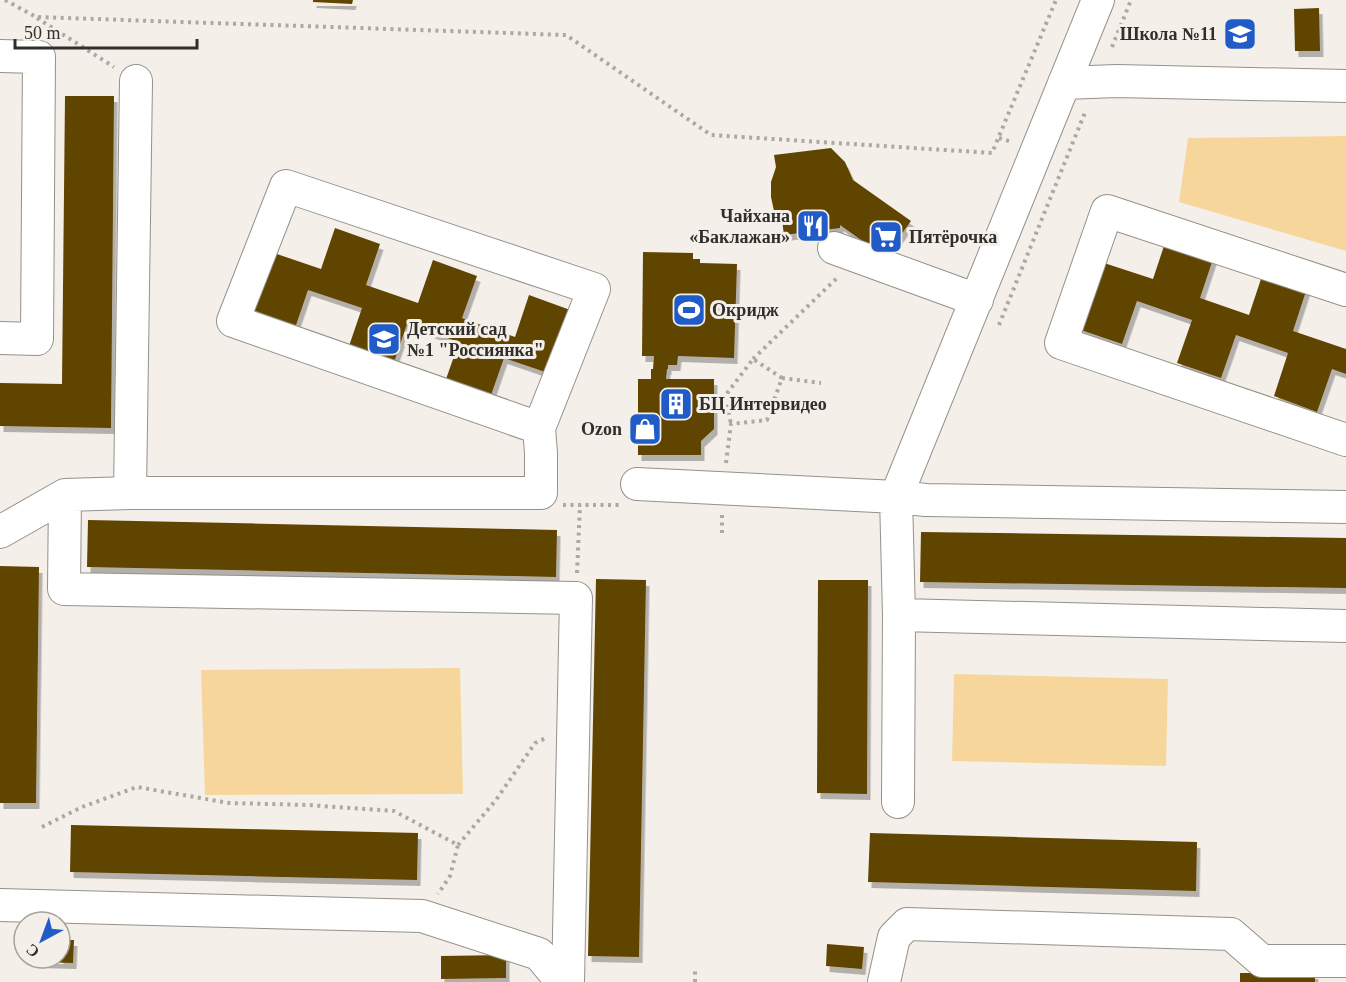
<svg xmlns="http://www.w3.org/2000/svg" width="1346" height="982" font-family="'Times New Roman',serif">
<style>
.green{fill:#f7d69c}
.building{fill:#614400;filter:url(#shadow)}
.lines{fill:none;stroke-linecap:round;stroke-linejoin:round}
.minor-casing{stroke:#95918a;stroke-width:34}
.path{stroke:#aca8a3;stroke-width:4;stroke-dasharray:3 4.5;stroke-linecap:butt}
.minor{stroke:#fff;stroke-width:32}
.labels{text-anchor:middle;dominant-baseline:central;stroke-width:6;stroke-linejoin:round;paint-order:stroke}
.poi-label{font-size:18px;font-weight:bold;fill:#302f2c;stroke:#f4efe8;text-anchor:start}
</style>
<defs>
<filter id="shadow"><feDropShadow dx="3.5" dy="6" stdDeviation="0" flood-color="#0004"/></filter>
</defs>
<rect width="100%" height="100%" fill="#f4efe8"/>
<!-- green -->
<path class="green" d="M1346 136V251L1179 202 1188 138Z
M460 668 463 794 205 795 201 670Z
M954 674 1168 679 1166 766 952 761Z"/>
<!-- building -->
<path class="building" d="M313 0H353L352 4 313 2Z
M1319 8 1320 51H1295L1294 9Z
M65 96H114L111 428 0 426V383L62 384Z
M831 148 845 162 853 180 911 221 885 257 840 225V228L784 235 782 220 774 211 771 197V182L776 167 774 155Z
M335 228 380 244 366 285 418 303 433 260 477 276 462 318 467 320 515 337 529 295 573 311 551 374 504 358 490 398 445 382 459 342 407 324 393 365 348 349 362 308 308 290 294 331 249 315 271 252 321 269Z
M1166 240 1214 256 1200 298 1249 315 1263 273 1307 288 1293 331 1346 349V374L1332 369 1317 412 1274 396 1288 353 1236 335 1221 378 1177 363 1192 320 1137 301 1122 344 1078 329 1101 262 1153 279Z
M643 252 693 253V259H700V263L737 264 734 358 678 356 677 365H668V369H667L666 379H714V429L701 441V455H638V379H651V369H653L654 356H642Z
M88 520 557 530 556 577 87 567Z
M921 532 1346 538V588L920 582Z
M0 566 39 567 36 803H0Z
M596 579 646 580 639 957 588 956Z
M818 580H868L867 794 817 793Z
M71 825 418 833 417 880 70 872Z
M870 833 1197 842 1196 891 868 882Z
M60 940H74L73 963 34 962V958H60Z
M827 944 864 947 862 969 826 966Z
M506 955V978L441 979V956Z
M1240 973H1315V982H1240Z"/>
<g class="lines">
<!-- minor casing -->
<g class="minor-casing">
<path id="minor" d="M0 56 39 57 37 339 0 338
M1064 83 1117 81 1346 86
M834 248 977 300
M1346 290 1107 211 1061 343 1346 440
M637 484 896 497 926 500 1346 507
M130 493 136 81
M65 495 130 493H541V453L539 428 594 289 286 186 233 321 539 428
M0 532 65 495 64 589 576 598 568 982
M899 615 1346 626
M898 802 899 615 896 497 1098 0
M0 905 422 916 539 954 562 982
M884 982 894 937 907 924 1231 934 1262 961H1346"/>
</g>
<!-- path -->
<path class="path" d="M5 0 36 17 566 35 711 135 992 153 1056 0
M37 18 114 67
M1112 47 1131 0
M999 138 1012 142
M999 325 1086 110
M753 359 837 278
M782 378 821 383
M726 463 731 424 767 420 782 378 753 359 725 396 731 424
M563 505H619
M722 515V533
M577 573 580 505
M42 827 82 807 137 787 229 803 308 805 394 811 458 845 450 876 438 894
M458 845 496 800 535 743 546 738
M695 982V967"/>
<!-- minor -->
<use href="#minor" class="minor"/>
</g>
<!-- icons -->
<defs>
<g id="school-square" transform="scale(1.725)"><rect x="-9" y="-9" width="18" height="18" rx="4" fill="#205bc7" stroke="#f4efe8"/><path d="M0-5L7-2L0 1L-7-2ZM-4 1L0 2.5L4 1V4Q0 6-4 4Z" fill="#fff"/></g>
<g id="restaurant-square" transform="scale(1.725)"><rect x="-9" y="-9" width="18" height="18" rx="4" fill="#205bc7" stroke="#f4efe8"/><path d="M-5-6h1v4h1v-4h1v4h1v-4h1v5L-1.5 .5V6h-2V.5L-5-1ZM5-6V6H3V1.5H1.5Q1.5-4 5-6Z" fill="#fff"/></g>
<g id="supermarket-square" transform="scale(1.725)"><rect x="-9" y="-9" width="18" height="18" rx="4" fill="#205bc7" stroke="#f4efe8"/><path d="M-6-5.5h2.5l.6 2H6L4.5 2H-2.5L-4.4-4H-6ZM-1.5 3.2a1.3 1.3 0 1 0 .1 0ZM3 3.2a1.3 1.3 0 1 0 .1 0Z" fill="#fff"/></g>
<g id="stadium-square" transform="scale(1.725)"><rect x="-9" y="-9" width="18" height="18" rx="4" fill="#205bc7" stroke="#f4efe8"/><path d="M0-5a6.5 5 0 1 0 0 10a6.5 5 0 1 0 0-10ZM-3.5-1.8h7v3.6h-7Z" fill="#fff"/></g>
<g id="building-square" transform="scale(1.725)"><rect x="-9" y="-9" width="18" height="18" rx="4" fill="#205bc7" stroke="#f4efe8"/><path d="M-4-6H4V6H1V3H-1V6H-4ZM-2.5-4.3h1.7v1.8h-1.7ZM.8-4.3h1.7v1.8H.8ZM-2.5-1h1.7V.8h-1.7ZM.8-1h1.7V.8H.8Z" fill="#fff"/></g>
<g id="shop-square" transform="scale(1.725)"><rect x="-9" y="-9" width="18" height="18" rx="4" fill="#205bc7" stroke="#f4efe8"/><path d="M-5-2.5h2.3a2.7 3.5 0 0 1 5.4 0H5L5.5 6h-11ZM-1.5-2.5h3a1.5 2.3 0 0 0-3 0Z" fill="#fff"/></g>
</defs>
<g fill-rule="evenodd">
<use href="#school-square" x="1240" y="34"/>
<use href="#restaurant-square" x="813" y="226"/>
<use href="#supermarket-square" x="886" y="237"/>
<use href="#stadium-square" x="689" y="310"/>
<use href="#school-square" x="384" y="339"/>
<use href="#building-square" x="676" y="404"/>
<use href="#shop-square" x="645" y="429"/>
</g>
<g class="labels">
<!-- poi labels -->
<g class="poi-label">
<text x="1217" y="34" text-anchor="end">Школа №11</text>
<text x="790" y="216" text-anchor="end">Чайхана<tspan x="790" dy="21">«Баклажан»</tspan></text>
<text x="909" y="237">Пятёрочка</text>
<text x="712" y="310">Окридж</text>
<text x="407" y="329">Детский сад<tspan x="407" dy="21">№1 "Россиянка"</tspan></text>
<text x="699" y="404">БЦ Интервидео</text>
<text x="622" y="429" text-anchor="end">Ozon</text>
</g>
</g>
<!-- north arrow -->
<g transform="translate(42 940) rotate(221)"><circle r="28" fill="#f4efe8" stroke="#a6a29d" stroke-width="1.5"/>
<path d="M0-4.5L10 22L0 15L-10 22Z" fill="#205bc7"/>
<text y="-9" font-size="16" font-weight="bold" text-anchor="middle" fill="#302f2c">С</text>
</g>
<!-- scale -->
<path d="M15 39v9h182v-9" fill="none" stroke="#302f2c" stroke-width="3"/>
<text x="24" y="39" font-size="18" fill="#302f2c" stroke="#f4efe8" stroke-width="4.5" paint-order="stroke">50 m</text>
</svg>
